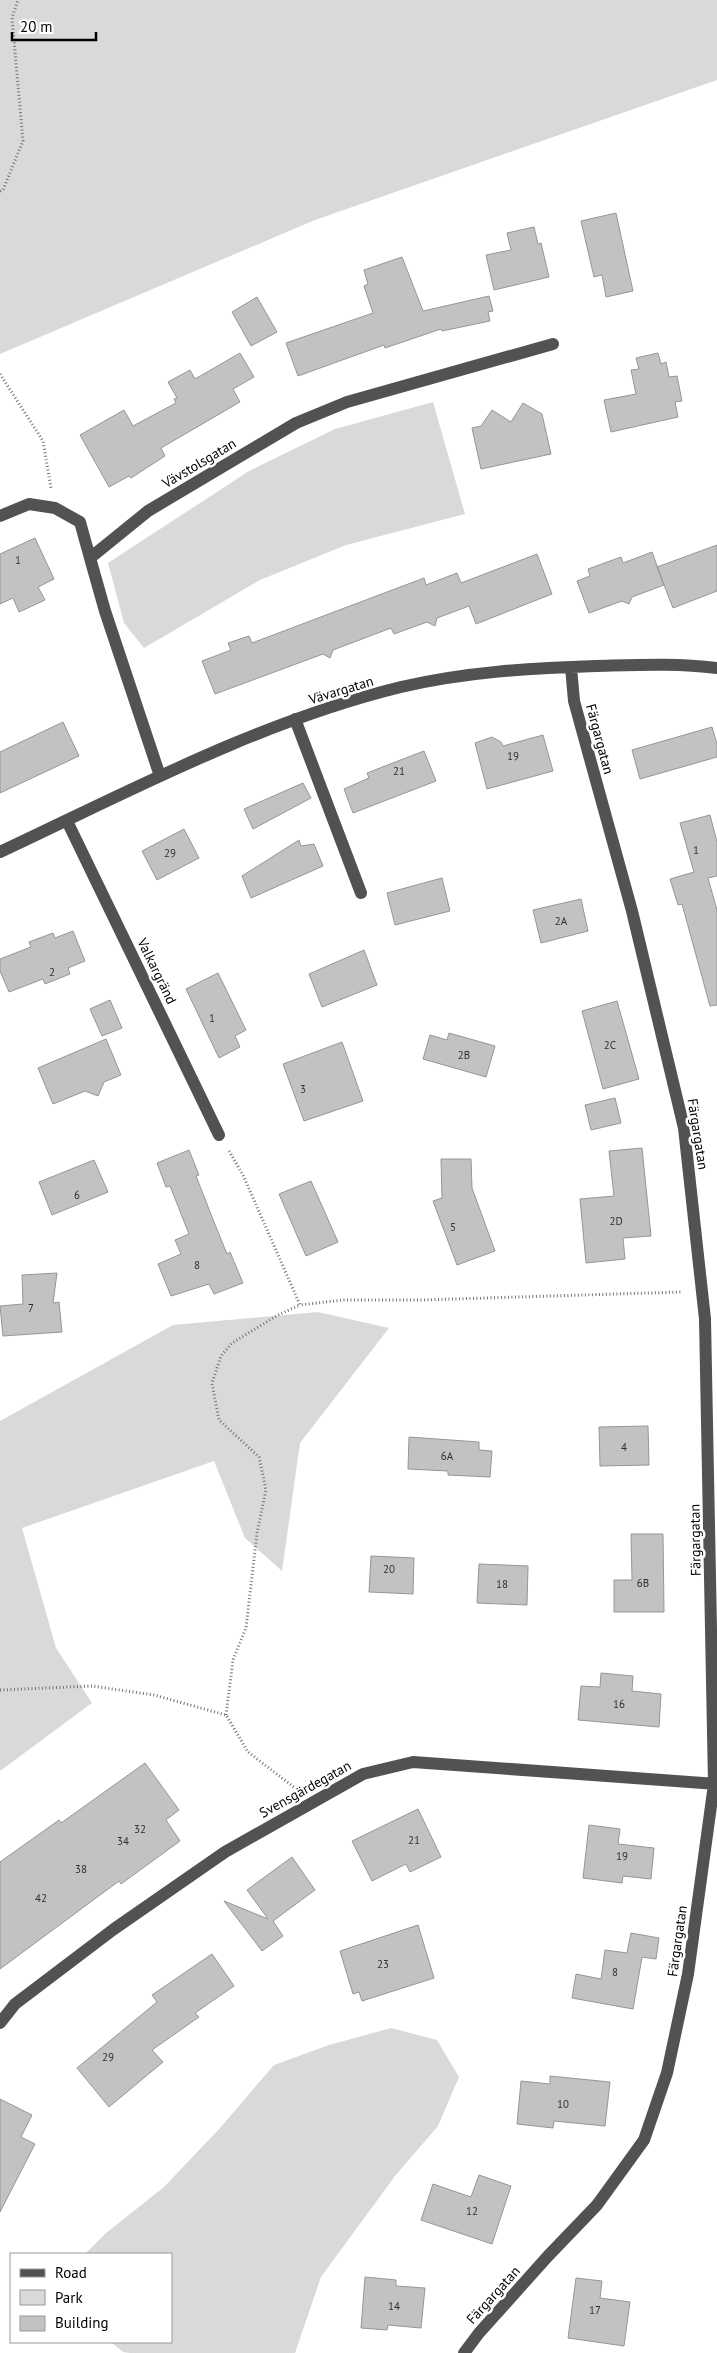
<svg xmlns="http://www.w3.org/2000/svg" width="717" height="2353" font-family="'PT Sans',sans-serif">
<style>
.green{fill:#d9d9d9}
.building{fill:#c2c2c2;stroke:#969696}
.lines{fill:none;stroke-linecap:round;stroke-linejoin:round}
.path{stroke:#747474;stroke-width:3;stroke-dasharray:1 2.5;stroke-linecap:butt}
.minor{stroke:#525252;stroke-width:12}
.labels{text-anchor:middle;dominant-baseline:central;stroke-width:5;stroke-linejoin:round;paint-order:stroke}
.number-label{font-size:11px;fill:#303030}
.street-label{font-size:14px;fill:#000;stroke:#fff}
</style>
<rect width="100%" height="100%" fill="#fff"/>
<!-- green -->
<path class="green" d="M0 0H717V80L315 220 0 354Z
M433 402 465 514 346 545 260 580 144 648 124 623 108 563 249 471 335 429Z
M318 1312 389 1328 300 1443 282 1571 245 1538 214 1461 22 1528 56 1648 92 1703 0 1771V1421L173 1325Z
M391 2028 437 2040 459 2077 438 2126 395 2176 321 2277 295 2353H130L123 2352 111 2342H171V2254H85L106 2233 164 2187 220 2128 274 2065 329 2045Z"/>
<!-- building -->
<path class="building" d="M616 213 633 291 606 297 602 275 594 277 581 221Z
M534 227 538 244 541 243 549 277 494 290 486 255 511 250 507 233Z
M402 257 423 311 489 296 493 311 488 312 490 321 442 331 441 329 385 348 384 345 298 376 286 343 373 313 364 286 368 284 364 270Z
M257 297 277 332 251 346 232 312Z
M240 353 254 377 233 389 240 402 161 448 165 456 131 478 129 476 109 487 80 435 124 410 133 426 176 403 174 399 177 398 168 382 190 370 195 379Z
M658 353 661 364 666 362 669 377 677 376 682 401 675 402 678 417 611 432 604 400 636 394 631 370 639 369 636 358Z
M523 403 542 414 551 454 481 469 472 428 481 426 492 410 511 422Z
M35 538 54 579 38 587 45 600 19 612 13 598 0 604V554Z
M717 545V591L673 608 657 567Z
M652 552 664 585 632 597 629 604 622 601 589 613 577 581 590 576 588 569 621 557 623 563Z
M537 554 552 594 476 624 469 606 437 618 435 626 427 622 394 634 391 628 333 650 330 658 323 654 215 694 202 661 231 650 228 643 249 636 252 643 424 578 426 585 457 573 461 583Z
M63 722 79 756 0 793V752Z
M712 727 717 744V757L640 779 632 750Z
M543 735 553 771 487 789 475 743 492 737 501 742 503 746Z
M424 751 436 781 353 813 344 789 369 778 367 773Z
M303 783 311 798 253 829 244 809Z
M710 815 717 842V876L708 878 717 910V1005L710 1006 682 904 678 905 670 879 694 872 680 823Z
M184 829 199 858 157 880 142 851Z
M299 840 301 846 314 844 323 866 251 898 242 876Z
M442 878 450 911 395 925 387 893Z
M581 899 588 931 541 943 533 910Z
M73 931 85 961 68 968 70 974 45 984 43 979 9 992 0 971V959L31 947 29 942 53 933 55 938Z
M364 950 377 985 322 1007 309 974Z
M218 973 246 1030 235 1036 240 1047 219 1058 186 989Z
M110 1000 122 1028 102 1036 90 1009Z
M617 1001 639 1079 603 1089 582 1011Z
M449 1033 495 1046 486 1077 423 1059 430 1035 447 1040Z
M106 1039 121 1075 104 1082 98 1096 85 1091 53 1104 38 1068Z
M342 1042 363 1101 304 1121 283 1064Z
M615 1098 621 1123 591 1130 585 1105Z
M642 1148 651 1236 623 1238 625 1259 586 1263 580 1199 614 1196 609 1151Z
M189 1150 199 1175 196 1176 214 1222 227 1254 230 1252 243 1283 214 1294 209 1284 171 1296 158 1264 181 1254 175 1240 189 1234 170 1186 166 1187 157 1163Z
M441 1159H471L472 1188 495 1251 457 1265 433 1201 442 1198Z
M94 1160 108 1192 52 1215 39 1182Z
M311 1181 338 1242 306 1256 279 1194Z
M57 1273 53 1303 59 1302 62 1332 3 1336 0 1306 23 1304 22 1275Z
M648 1426 649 1465 600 1466 599 1427Z
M409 1437 479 1442V1450L492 1451 490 1477 448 1475V1471L408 1469Z
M631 1534H663L664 1612H614V1580H632Z
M371 1556 414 1558 413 1594 369 1592Z
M479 1564 528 1566 527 1605 477 1603Z
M601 1673 633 1676 632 1691 661 1694 659 1727 578 1720 581 1686 600 1687Z
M145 1763 179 1810 166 1820 180 1841 121 1884 119 1881 0 1969V1862L59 1820 61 1823Z
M418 1809 441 1857 410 1872 406 1864 372 1881 352 1841Z
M589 1825 620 1829 618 1844 654 1848 651 1879 623 1876 622 1883 583 1878Z
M292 1857 315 1890 273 1921 283 1936 262 1951 224 1901 268 1919 247 1890Z
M418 1925 434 1978 362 2001 359 1992 353 1994 340 1951Z
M631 1933 659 1938 656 1959 642 1957 633 2009 572 1998 576 1974 601 1979 605 1950 627 1953Z
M212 1954 234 1986 195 2013 199 2017 152 2050 163 2062 109 2107 77 2068 157 2002 152 1995Z
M550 2076 610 2082 605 2126 554 2121 553 2128 517 2124 521 2081 550 2084Z
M0 2099 32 2115 21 2137 35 2144 0 2212Z
M479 2175 511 2186 492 2244 421 2220 433 2184 471 2197Z
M365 2277 396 2280V2286L425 2288 421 2328 388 2325 387 2330 361 2328Z
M576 2278 602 2281 600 2298 630 2302 624 2346 568 2338Z"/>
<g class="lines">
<!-- path -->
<path class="path" d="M0 191 3 190 23 141 12 18 18 0
M0 374 43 441 51 488
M229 1151 243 1175 300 1305 343 1300H420L681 1292
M0 1690 92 1686 154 1695 226 1715 248 1752 295 1788
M226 1715 233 1660 246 1628 257 1533 266 1490 259 1457 219 1420 212 1383 221 1356 232 1343 278 1315 300 1305"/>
<!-- minor -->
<path class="minor" d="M0 516 29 504 55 508 80 522 90 558
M295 719 361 893
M160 776 105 611 90 558 148 511 296 423 347 402 553 344
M67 821 219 1135
M0 852C130 791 261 721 401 687 465 672 531 668 596 666 637 665 677 663 717 668
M0 2023 15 2004 114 1929 225 1852 363 1774 413 1762 717 1784
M464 2353 479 2333 548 2256 597 2205 644 2140 667 2073 688 1974 714 1784 705 1319 684 1128 632 911 574 701 571 667"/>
</g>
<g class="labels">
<!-- number labels -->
<g class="number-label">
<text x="18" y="560">1</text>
<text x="513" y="756">19</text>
<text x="399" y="771">21</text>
<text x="696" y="850">1</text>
<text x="170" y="853">29</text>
<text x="561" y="921">2A</text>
<text x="52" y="972">2</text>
<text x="212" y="1018">1</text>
<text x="610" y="1045">2C</text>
<text x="464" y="1055">2B</text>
<text x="303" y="1089">3</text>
<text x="77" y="1195">6</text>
<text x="616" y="1221">2D</text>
<text x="453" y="1227">5</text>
<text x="197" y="1265">8</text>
<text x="31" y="1308">7</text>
<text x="624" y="1447">4</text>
<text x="447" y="1456">6A</text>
<text x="389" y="1569">20</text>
<text x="643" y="1583">6B</text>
<text x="502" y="1584">18</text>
<text x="619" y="1704">16</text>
<text x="140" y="1829">32</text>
<text x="414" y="1840">21</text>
<text x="123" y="1841">34</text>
<text x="622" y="1856">19</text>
<text x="81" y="1869">38</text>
<text x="41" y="1898">42</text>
<text x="383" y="1964">23</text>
<text x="615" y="1972">8</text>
<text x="108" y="2057">29</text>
<text x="563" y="2104">10</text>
<text x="472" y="2211">12</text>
<text x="394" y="2306">14</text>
<text x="595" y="2310">17</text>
</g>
<!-- street labels -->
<g class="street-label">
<text transform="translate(199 463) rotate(-31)">Vävstolsgatan</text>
<text transform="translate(341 690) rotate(-17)">Vävargatan</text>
<text transform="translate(600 739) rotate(75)">Färgargatan</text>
<text transform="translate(157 971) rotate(64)">Valkargränd</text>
<text transform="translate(698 1134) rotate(81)">Färgargatan</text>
<text transform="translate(695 1540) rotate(-91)">Färgargatan</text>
<text transform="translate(305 1789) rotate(-29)">Svensgärdegatan</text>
<text transform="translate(677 1941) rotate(-82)">Färgargatan</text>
<text transform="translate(493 2295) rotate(-48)">Färgargatan</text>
</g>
</g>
<!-- legend -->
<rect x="10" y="2253" width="162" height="90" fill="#ffffff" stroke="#999999"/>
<rect x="20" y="2269" width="25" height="8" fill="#525252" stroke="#999999"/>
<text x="55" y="2278" font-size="15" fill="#000000">Road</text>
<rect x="20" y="2290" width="25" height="15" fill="#d9d9d9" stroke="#999999"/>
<text x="55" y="2303" font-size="15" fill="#000000">Park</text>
<rect x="20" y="2316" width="25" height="15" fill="#c2c2c2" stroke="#999999"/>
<text x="55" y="2328" font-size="15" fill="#000000">Building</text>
<!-- scale -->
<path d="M12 32v8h84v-8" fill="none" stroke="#000000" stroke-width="2.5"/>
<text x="20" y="32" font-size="15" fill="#000000" stroke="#ffffff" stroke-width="4" paint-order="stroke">20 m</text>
</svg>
